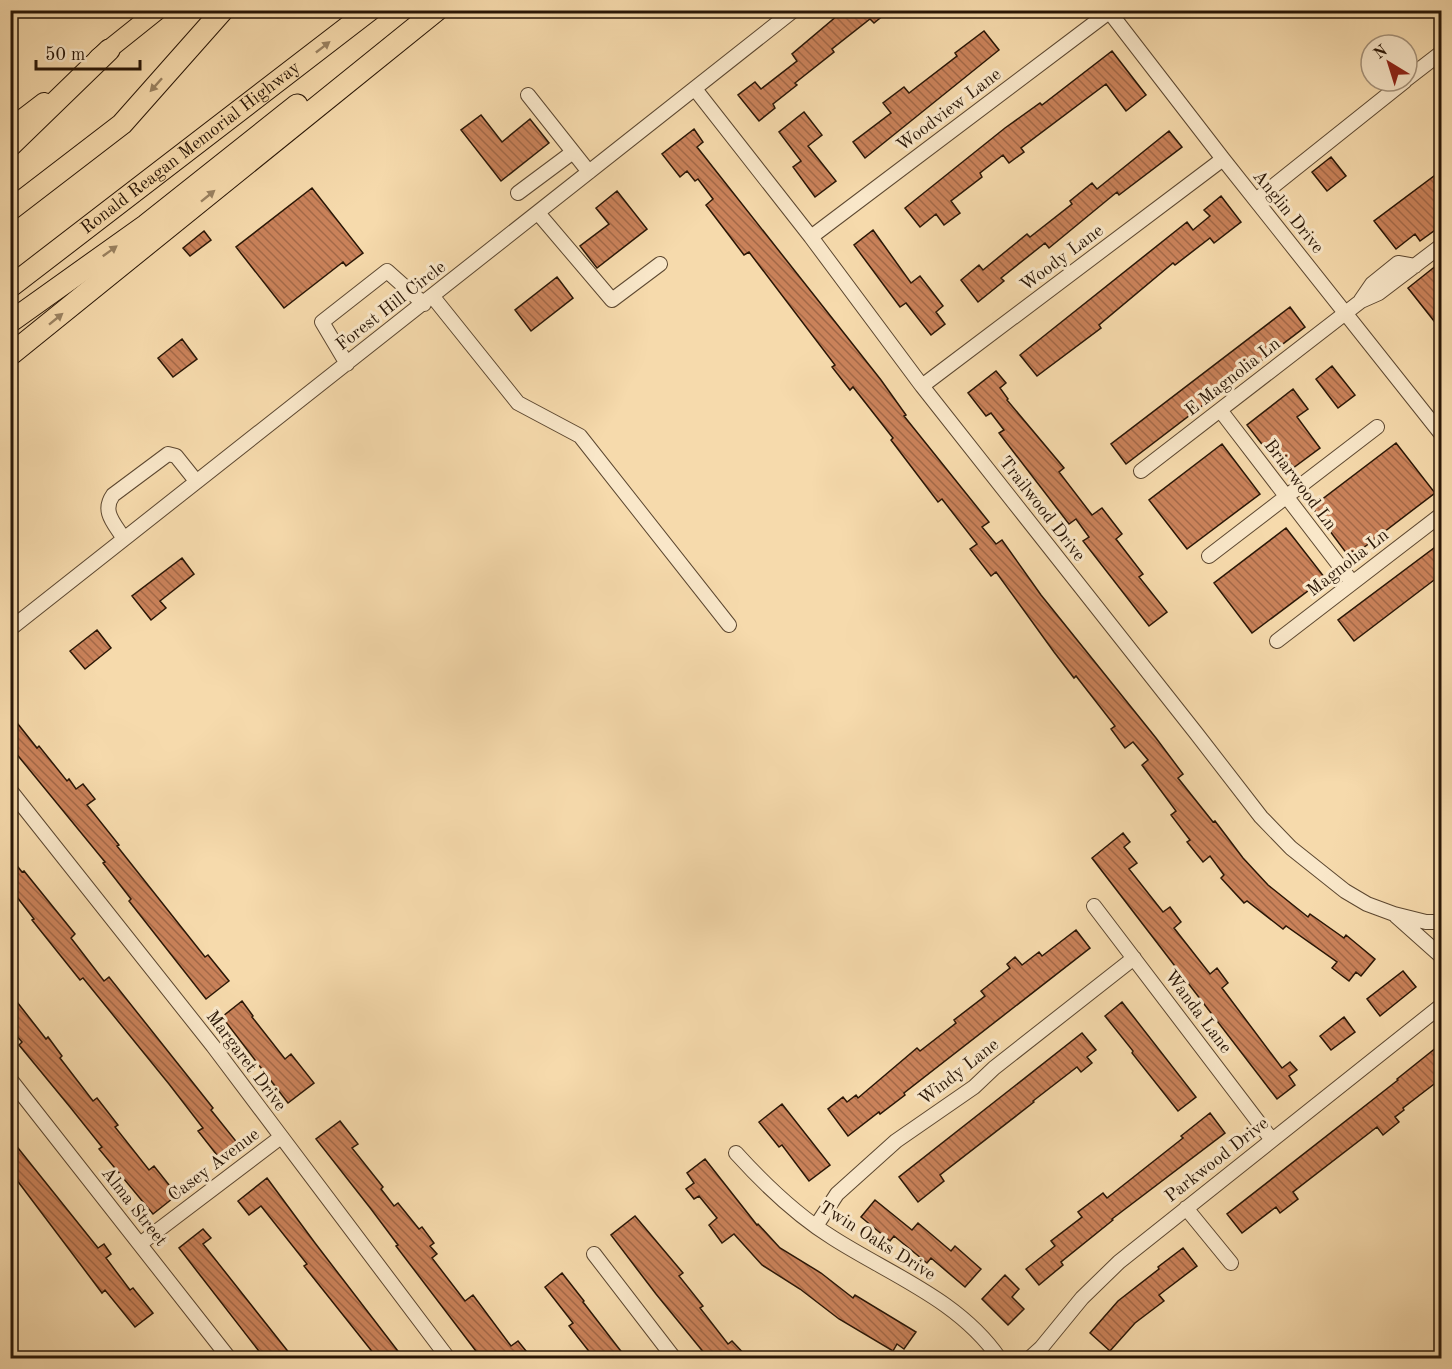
<svg xmlns="http://www.w3.org/2000/svg" width="1452" height="1369" font-family="'Old Standard TT',serif">
<style>
.building{fill:url(#building-back-hatch);stroke:#291606;stroke-width:1.5}
.lines{fill:none;stroke-linecap:round;stroke-linejoin:round}
.minor-casing{stroke:#5c4730;stroke-width:16}
.major-casing{stroke:#291606;stroke-width:20}
.highway-casing{stroke:#291606;stroke-width:23}
.minor{stroke:#f9e7c9;stroke-width:14}
.major{stroke:#f6daac;stroke-width:18}
.highway{stroke:#f6daac;stroke-width:21}
.oneway{fill:#9a8261}
.labels{text-anchor:middle;dominant-baseline:central;stroke-width:6;stroke-linejoin:round;paint-order:stroke}
.street-label{font-size:18px;fill:#291606;stroke:#f9e7c9}
</style>
<defs>
<pattern id="building-back-hatch" width="6" height="6" patternUnits="userSpaceOnUse" patternTransform="scale(1.5)"><rect width="6" height="6" fill="#ca825a"/><path d="M-1 5l2 2M0 0l6 6M5-1l2 2" fill="none" stroke="#a46948"/></pattern>
</defs>
<rect width="100%" height="100%" fill="#f6daac"/>
<filter id="stains"><feTurbulence type="fractalNoise" baseFrequency=".00333" numOctaves="4"/><feColorMatrix values="0 0 0 0 .2 0 0 0 0 .09 0 0 0 0 .02 0 0 0 .5 -.17"/></filter>
<radialGradient id="worn" r=".72"><stop offset=".6" stop-color="#630" stop-opacity="0"/><stop offset="1" stop-color="#630" stop-opacity=".3"/></radialGradient>
<!-- building -->
<path class="building" d="M844 10H890L874 23 870 19 832 49 834 52 795 83 797 85 773 104 775 108 759 121 738 95 755 82 761 89 797 61 792 54Z
M984 31 999 50 865 158 853 142 891 113 883 103 904 87 909 93 957 56 955 53Z
M1112 51 1146 95 1126 111 1106 84 1021 148 1024 152 1009 163 1003 155 980 173 982 177 951 201 960 213 944 225 936 214 920 227 905 208 1005 128 1040 103 1042 105Z
M804 112 822 135 808 146 836 181 815 197 793 167 801 161 779 132Z
M481 115 502 142 530 119 549 143 501 181 461 130Z
M694 129 703 142 697 147 881 380 906 415 904 416 989 522 982 527 996 544 1002 540 1041 595 1156 738 1183 774 1178 778 1213 822 1215 821 1243 858 1268 885 1308 917 1310 914 1344 938 1346 935 1375 959 1361 976 1356 972 1349 981 1332 968 1337 962 1286 926 1283 929 1247 901 1244 903 1221 878 1224 875 1210 856 1203 862 1187 842 1190 840 1171 815 1176 811 1142 765 1148 760 1133 742 1125 748 1111 729 1115 726 1076 676 1074 678 1054 652 996 572 991 576 970 549 977 544 942 499 938 502 891 440 893 438 853 387 850 390 832 367 835 365 749 252 744 255 706 205 713 199 698 179 695 181 687 171 680 177 662 154Z
M1169 131 1182 147 1119 195 1117 192 1049 248 1045 243 1001 278 1004 281 978 302 961 280 979 265 983 270 1027 234 1030 237 1072 204 1070 201 1092 183 1097 189Z
M1331 157 1346 176 1327 191 1312 172Z
M1442 170V225L1420 241 1415 234 1396 249 1374 221Z
M312 188 363 253 346 266 343 262 284 308 236 247Z
M617 191 647 229 597 268 580 246 609 224 596 208Z
M1221 196 1241 222 1214 243 1210 238 1175 265 1173 263 1099 325 1101 328 1037 376 1020 355 1187 222 1193 230 1210 216 1204 210Z
M873 230 911 283 920 276 943 306 936 312 945 324 931 335 906 303 900 307 854 245Z
M204 231 211 240 190 256 183 248Z
M1442 261V316L1434 321 1408 288Z
M557 277 573 298 531 331 515 310Z
M1290 307 1305 327 1126 464 1111 444Z
M182 339 197 359 173 377 158 358Z
M1332 366 1355 395 1338 408 1316 379Z
M996 371 1006 383 1000 388 1008 399 1007 400 1064 468 1059 472 1092 515 1102 508 1122 534 1116 539 1143 574 1139 577 1167 612 1149 626 1083 541 1089 537 1076 519 1069 524 999 433 1004 430 991 413 986 416 968 393Z
M1293 389 1308 409 1297 417 1320 448 1285 474 1247 425Z
M1396 443 1435 493 1350 558 1312 507Z
M1222 444 1260 494 1187 549 1149 500Z
M1286 528 1325 578 1252 633 1214 583Z
M1442 542V574L1354 641 1338 620Z
M182 558 194 574 160 601 166 608 151 620 132 596Z
M97 630 111 648 85 669 70 651Z
M10 714 37 748 39 746 67 781 69 779 76 789 83 784 95 799 87 805 119 845 117 846 205 957 208 955 229 981 206 999 129 901 131 899 103 863 105 862 10 746Z
M1123 833 1130 842 1124 847 1137 863 1129 869 1163 912 1170 907 1181 922 1174 928 1210 974 1217 968 1228 983 1222 988 1282 1068 1290 1062 1297 1070 1289 1076 1295 1085 1277 1099 1092 858Z
M10 857 22 872 24 871 75 934 71 938 104 981 109 977 213 1108 211 1110 239 1145 220 1159 198 1131 203 1128 169 1084 83 978 80 980 32 920 34 919 10 888Z
M1076 930 1090 948 904 1093 905 1095 880 1114 879 1112 848 1136 828 1109 843 1097 847 1102 856 1095 858 1098 917 1048 920 1051 956 1023 954 1020 985 996 981 991 1010 968 1007 964 1015 957 1022 965 1039 952 1042 956Z
M1403 971 1416 987 1380 1016 1367 999Z
M10 993 46 1039 48 1037 62 1056 60 1058 93 1101 97 1098 118 1125 115 1127 149 1170 154 1166 177 1195 153 1214 99 1149 102 1147 70 1107 19 1045 22 1042 10 1028Z
M242 1001 253 1016 252 1017 285 1059 291 1054 314 1083 288 1103 222 1017Z
M1122 1002 1196 1097 1178 1111 1132 1053 1133 1051 1105 1016Z
M1344 1017 1355 1032 1331 1050 1320 1036Z
M1082 1033 1096 1050 1087 1057 1092 1063 1081 1072 1077 1067 1033 1101 1034 1102 940 1175 944 1181 918 1202 899 1177Z
M1442 1043V1078L1403 1108 1404 1110 1395 1117 1399 1122 1383 1135 1377 1127 1293 1192 1298 1199 1280 1213 1276 1207 1242 1233 1227 1214 1398 1080 1397 1079Z
M782 1104 830 1165 809 1181 782 1145 779 1147 759 1122Z
M1210 1113 1225 1133 1112 1219 1113 1220 1061 1262 1063 1265 1039 1285 1026 1269 1055 1246 1051 1241 1082 1217 1078 1212 1103 1193 1107 1198 1183 1138 1181 1136Z
M340 1121 358 1144 352 1148 383 1187 381 1189 394 1206 398 1203 419 1229 422 1227 434 1243 430 1246 437 1254 432 1258 465 1301 473 1295 511 1346 518 1341 526 1351 516 1359H482L396 1246 398 1245 371 1209 316 1139Z
M10 1138 98 1248 104 1244 111 1254 106 1258 130 1290 133 1288 153 1313 135 1327 105 1290 102 1293 10 1171Z
M705 1159 757 1225 758 1224 780 1248 821 1273 853 1298 855 1295 916 1332 904 1349 897 1344 893 1351 839 1319 800 1289 762 1265 734 1234 722 1243 709 1225 717 1218 699 1196 694 1199 686 1189 694 1183 687 1173Z
M267 1178 315 1243 404 1359H378L304 1266 307 1264 261 1206 249 1215 238 1201Z
M875 1200 912 1230 918 1223 951 1251 955 1246 981 1269 965 1287 931 1258 927 1263 894 1236 890 1241 861 1217Z
M635 1216 683 1273 679 1276 703 1306 700 1308 728 1344 732 1341 749 1359H709L656 1294 611 1235Z
M203 1229 211 1238 203 1244 294 1359H265L179 1248Z
M1183 1248 1197 1266 1159 1295 1164 1301 1135 1323 1110 1351 1090 1333 1118 1301 1159 1269 1158 1267Z
M562 1273 584 1301 583 1302 627 1359H595L569 1326 573 1323 545 1287Z
M1005 1275 1019 1289 1012 1297 1024 1309 1008 1325 982 1299Z"/>
<g class="lines">
<!-- minor casing -->
<g class="minor-casing">
<path id="minor" d="M1108 10 1223 159 1442 435
M1407 79 1442 52
M695 89 811 237 922 386 1196 733 1261 817 1291 848 1345 891 1367 904 1394 914 1426 922H1442
M528 95 589 172
M518 193 573 152
M1256 200 1405 81
M538 213 612 300 660 264
M811 237 1109 12
M433 297 518 403 580 436 729 625
M1361 300 1372 284 1398 263 1415 266
M347 364 322 322 387 271 424 304
M922 386 1223 159
M1220 410 1352 582
M1141 471 1361 301 1379 293 1442 245
M124 539C115 524 101 512 113 495L168 454 176 456 196 481
M1209 556 1377 427
M10 629 794 10
M1277 641 1442 514
M10 790 213 1046 448 1358
M1094 906 1272 1140
M1396 916 1442 957
M10 1079 229 1358
M736 1153C765 1185 796 1215 833 1238 891 1275 959 1300 999 1358
M1186 1208 1231 1263
M816 1226 837 1194 896 1141 974 1087 994 1068 1134 958
M140 1244 281 1137
M594 1254 674 1358
M1030 1358 1041 1348 1082 1298 1119 1262 1442 1005"/>
</g>
<!-- major casing -->
<g class="major-casing">
<path id="major" d="M98 58 158 10
M10 128 44 102"/>
</g>
<!-- highway casing -->
<g class="highway-casing">
<g id="highway">
<path d="M10 146 109 50"/>
<path d="M10 210 122 124 223 10"/>
<path id="s1" d="M10 287 370 10"/>
<path d="M10 322 146 225 297 105"/>
<path d="M10 355 437 10"/>
</g>
</g>
<!-- minor -->
<use href="#minor" class="minor"/>
<!-- major -->
<use href="#major" class="major"/>
<!-- highway -->
<use href="#highway" class="highway"/>
</g>
<!-- one-way arrows -->
<defs><path id="oneway-solid" d="M-6-.8H1V-3.2L6.5 0L1 3.2V.8H-6Z" transform="scale(1.5)"/></defs>
<g class="oneway">
<use href="#oneway-solid" transform="translate(323 47) rotate(-38)"/>
<use href="#oneway-solid" transform="translate(156 85) rotate(132)"/>
<use href="#oneway-solid" transform="translate(208 196) rotate(-39)"/>
<use href="#oneway-solid" transform="translate(110 251) rotate(-36)"/>
<use href="#oneway-solid" transform="translate(56 319) rotate(-39)"/>
</g>
<g class="labels">
<!-- street labels -->
<g class="street-label">
<text transform="translate(949 110) rotate(-37)">Woodview Lane</text>
<text stroke="none"><textPath href="#s1" startOffset="228">Ronald Reagan Memorial Highway</textPath></text>
<text transform="translate(1288 212) rotate(51)">Anglin Drive</text>
<text transform="translate(1062 258) rotate(-37)">Woody Lane</text>
<text transform="translate(391 306) rotate(-38)">Forest Hill Circle</text>
<text transform="translate(1233 377) rotate(-38)">E Magnolia Ln</text>
<text transform="translate(1300 485) rotate(53)">Briarwood Ln</text>
<text transform="translate(1042 509) rotate(52)">Trailwood Drive</text>
<text transform="translate(1348 563) rotate(-38)">Magnolia Ln</text>
<text transform="translate(1198 1012) rotate(53)">Wanda Lane</text>
<text transform="translate(246 1061) rotate(53)">Margaret Drive</text>
<text transform="translate(959 1072) rotate(-38)">Windy Lane</text>
<text transform="translate(1217 1160) rotate(-38)">Parkwood Drive</text>
<text transform="translate(214 1165) rotate(-37)">Casey Avenue</text>
<text transform="translate(134 1207) rotate(52)">Alma Street</text>
<text transform="translate(877 1241) rotate(32)">Twin Oaks Drive</text>
</g>
</g>
<!-- margin -->
<rect width="1452" height="1369" fill="none" stroke="#f6daac" stroke-width="36"/>
<rect x="12" y="12" width="1428" height="1345" fill="none" stroke="#291606" stroke-width="3"/>
<rect x="18" y="18" width="1416" height="1333" fill="none" stroke="#291606" stroke-width="1.5"/>
<!-- north arrow -->
<g transform="translate(1389 63) rotate(322)"><circle r="28" fill="#f9e7c9" stroke="#a6937b" stroke-width="1.5"/>
<path d="M0-4.5L10 22L0 15L-10 22Z" fill="#8f2418"/>
<text y="-9" font-size="16" font-weight="bold" text-anchor="middle" fill="#291606">N</text>
</g>
<!-- scale -->
<path d="M36 60v9h104v-9" fill="none" stroke="#291606" stroke-width="3"/>
<text x="45" y="60" font-size="18" fill="#291606" stroke="#f9e7c9" stroke-width="4.5" paint-order="stroke">50 m</text>
<rect width="100%" height="100%" filter="url(#stains)"/>
<rect width="100%" height="100%" fill="url(#worn)"/>
</svg>
